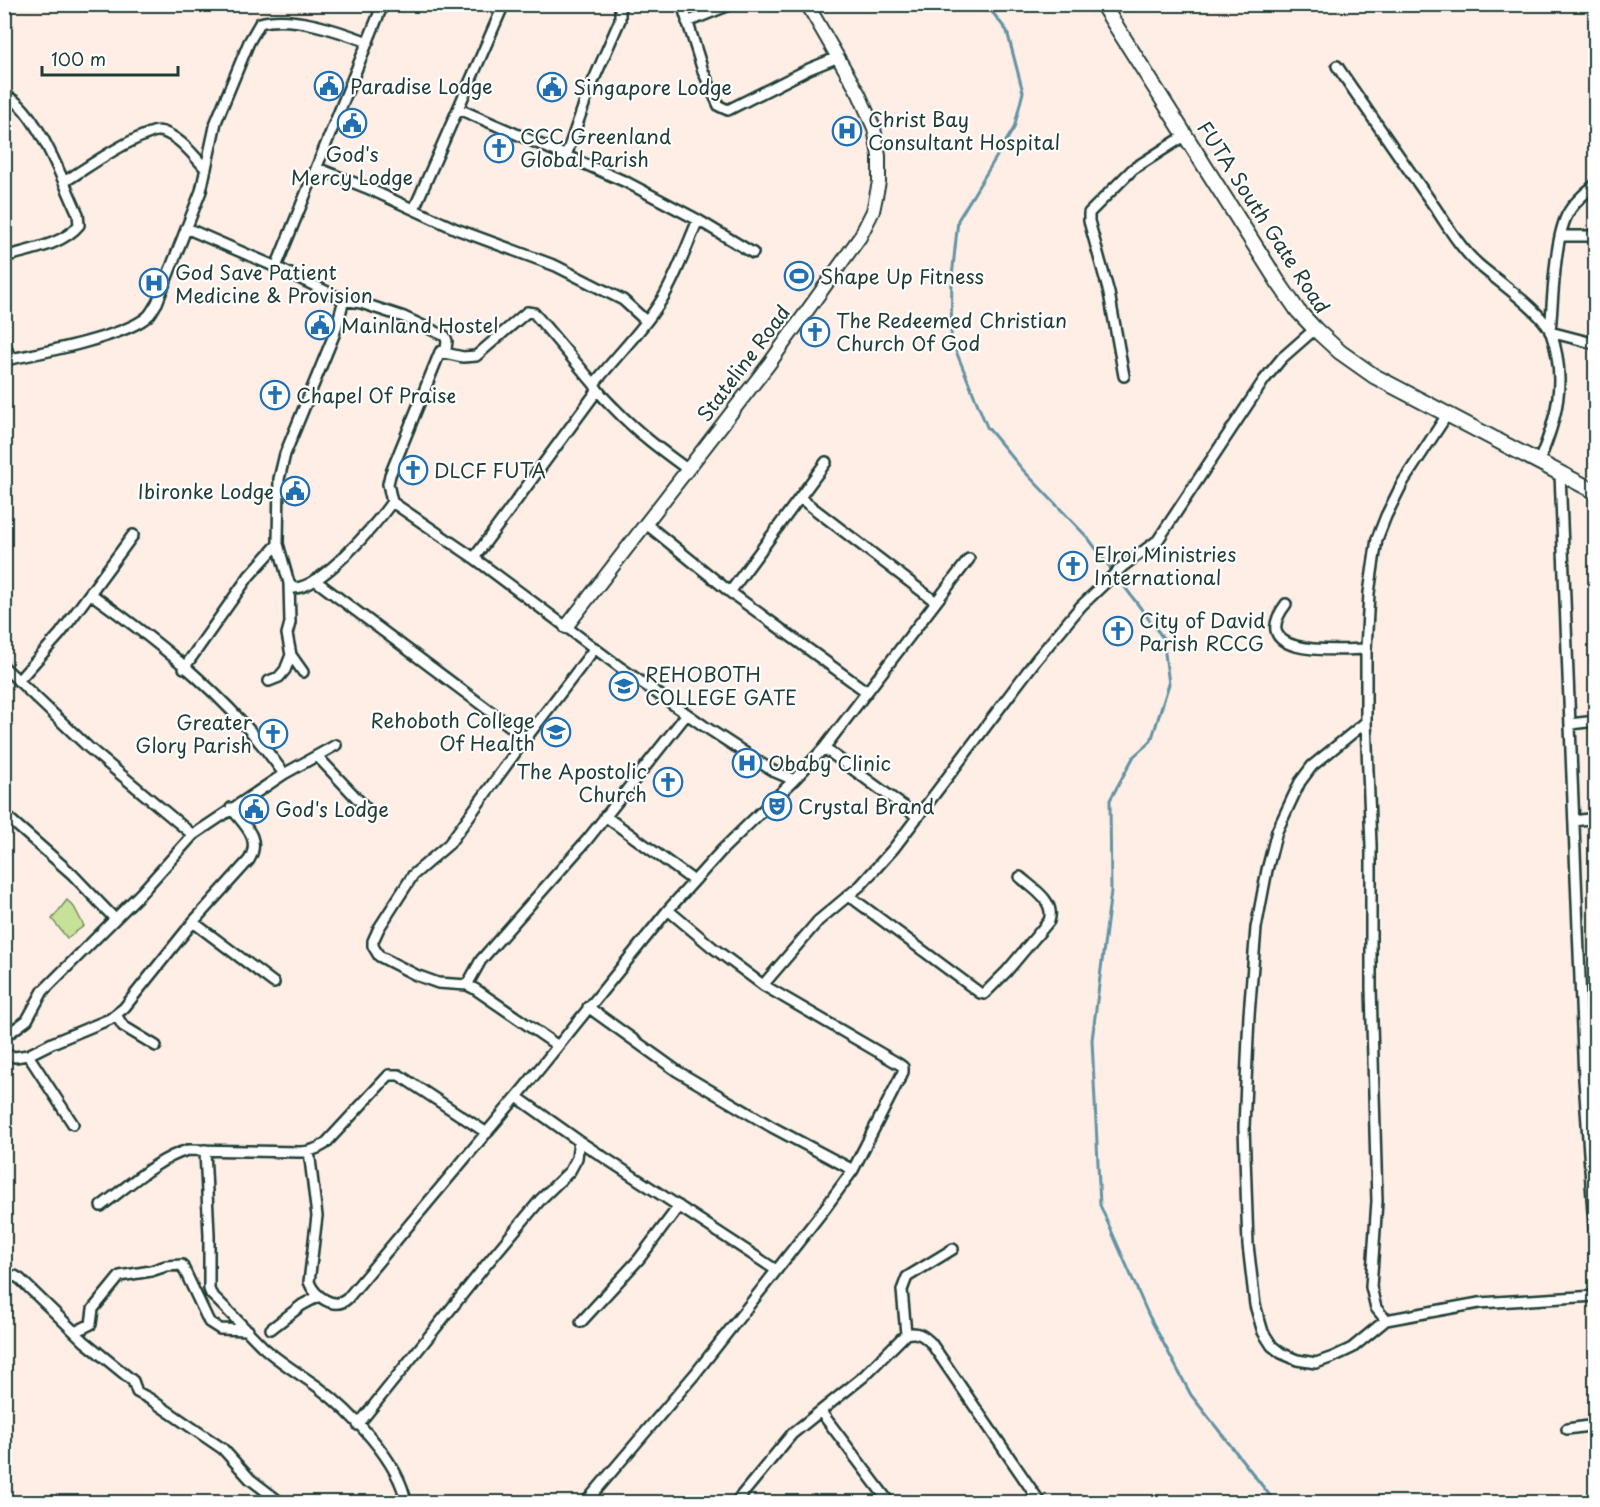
<svg xmlns="http://www.w3.org/2000/svg" width="1600" height="1507" font-family="'Playpen Sans',sans-serif">
<style>
.green{fill:#c8e198;stroke:#748f66;stroke-width:1.5}
.lines{fill:none;stroke-linecap:round;stroke-linejoin:round}
.stream{stroke:#6293a4;stroke-width:3}
.minor-casing{stroke:#1f3d34;stroke-width:14}
.tertiary-casing{stroke:#1f3d34;stroke-width:16}
.secondary-casing{stroke:#1f3d34;stroke-width:18}
.minor{stroke:#fff;stroke-width:9}
.tertiary{stroke:#fff;stroke-width:12}
.secondary{stroke:#fff;stroke-width:14}
.labels{text-anchor:middle;dominant-baseline:central;stroke-width:4.5;stroke-linejoin:round;paint-order:stroke}
.poi-label{font-size:20px;fill:#1f3d34;stroke:#fff;text-anchor:start}
.street-label{font-size:20px;fill:#1f3d34;stroke:#fff}
</style>
<rect width="100%" height="100%" fill="#feeee6"/>
<filter id="ink" filterUnits="userSpaceOnUse"><feTurbulence type="fractalNoise" baseFrequency=".0167" numOctaves="2"/><feDisplacementMap in="SourceGraphic" scale="12" xChannelSelector="R" yChannelSelector="G"/><feConvolveMatrix kernelMatrix="1 2 1 2 8 2 1 2 1" color-interpolation-filters="sRGB"/></filter>
<g filter="url(#ink)">
<!-- green -->
<path class="green" d="M67 900 74 907 84 926 67 938 52 919Z"/>
<g class="lines">
<!-- stream -->
<path class="stream" d="M986 4 1007 31 1023 92 1014 128 958 220 952 277 951 339 987 427 1023 470 1088 538 1163 638 1169 684 1151 741 1134 756 1110 800 1111 891 1092 1040 1100 1205 1148 1314 1191 1395 1275 1502"/>
<!-- minor casing -->
<g class="minor-casing">
<path id="minor" d="M682 4 703 71 719 106 728 110 809 69 836 58
M687 22 732 4
M1337 66C1369 113 1401 159 1434 206 1447 225 1460 248 1478 264 1496 280 1543 312 1551 333 1567 379 1557 419 1539 461
M4 96C34 101 65 187 78 214L79 225C63 245 28 250 4 257
M459 109 626 182 698 220 753 253
M566 156 588 93 620 20V4
M317 168 367 188 456 229 556 266 623 300 646 321
M64 182C91 165 120 144 150 133 156 130 163 131 168 134 183 141 195 157 206 169
M414 209 504 4
M186 228 276 267 344 300 361 303 404 317 445 336 447 341 446 349 440 352 390 475 388 484 392 502 474 558 621 668 704 726 773 771 794 780
M1560 236H1596
M276 267 383 4
M1550 332C1553 301 1554 241 1567 215 1573 203 1585 193 1596 184
M1550 332 1596 344
M4 340 10 359
M440 352 463 357 476 356 527 312 534 313 594 384C599 394 607 401 615 409 638 433 661 450 687 469
M4 364 10 359C41 353 129 336 149 315 152 312 154 307 157 303L201 191 216 122 249 42 260 23C291 14 339 31 368 42
M1124 376 1109 293 1089 221V213L1133 169 1186 135
M594 384C617 355 645 328 664 296 678 272 687 245 698 220
M1560 473 1584 1079 1596 1257
M800 498 936 602
M645 523 730 592 867 692
M278 544 289 583 293 588C320 590 376 524 392 502
M474 558 597 391
M316 581 526 738
M730 592 826 462
M91 594C163 645 233 701 284 774
M1286 604C1245 658 1338 650 1366 649
M291 655 303 672
M4 667 88 747 193 835
M184 668 249 576 278 544 279 479 285 454 334 335 344 300
M18 681 60 634 133 535
M269 681 279 677 285 670 291 655 287 634 290 623 289 583
M1366 722 1312 766 1300 782 1277 831 1267 870 1256 928 1249 1015 1244 1127 1248 1245 1255 1305 1263 1332 1272 1346 1281 1353 1297 1360 1316 1363 1333 1357 1352 1348 1386 1320 1479 1303 1596 1296
M1570 724 1596 721
M824 748 918 817
M317 756 366 808
M4 814 72 874 115 919
M605 816 694 881
M1574 821 1596 818
M848 895 980 993 984 994 1007 971 1049 921C1056 901 1032 888 1020 877
M193 922 274 983
M467 985 481 960 587 840 687 714
M763 985 818 921 861 885 894 848 1036 660 1081 606 1122 567 1158 540 1264 380 1282 358 1315 329
M588 1007 677 1071 772 1127 853 1170
M116 1015 123 1026 156 1046
M4 1037 27 1020 43 991 141 893 193 835 284 774 336 745
M558 1046 475 989 467 985 438 983 416 975 379 956 373 946V941L379 928 413 875 449 844 526 738 595 648
M4 1054 15 1057 28 1055 52 1043 110 1019 124 1008 193 922 249 860C262 838 244 825 231 808
M28 1055 73 1124
M517 1097 579 1141 776 1270
M205 1150 209 1235V1289L211 1294C229 1311 245 1329 262 1346 279 1362 300 1374 318 1387 350 1411 399 1461 406 1502
M309 1151 317 1216 309 1282C314 1295 334 1311 347 1299L524 1088 668 910 723 849 794 780 824 748 969 559
M101 1206C126 1188 158 1158 188 1150L299 1152C309 1152 316 1150 325 1144L389 1075H399L487 1133
M4 1278 15 1276 20 1279 84 1341 133 1381 137 1392 150 1399 223 1449 250 1479 280 1502
M1386 1320 1376 1308 1371 1287 1377 1201 1371 987V845L1366 722V649L1369 593 1377 539 1386 516 1403 482 1447 415
M581 1322 639 1259 679 1206
M271 1329 302 1305 319 1296
M75 1332 91 1324 93 1309 120 1276 151 1271 166 1266 182 1265 209 1322 220 1329 248 1330
M906 1334 902 1290 907 1277 953 1249
M821 1412 889 1502
M358 1425 486 1265 541 1199 570 1171 577 1158 579 1141
M1567 1429 1596 1425
M586 1502 695 1374 823 1211 853 1170 903 1072V1067L899 1064 763 985 712 947 668 910
M736 1502 792 1434 863 1377 906 1334C917 1331 923 1335 931 1343L1040 1502"/>
</g>
<!-- tertiary casing -->
<g class="tertiary-casing">
<path id="tertiary" d="M566 627 769 364 860 237 873 211 879 182V156L874 128 859 94 807 4"/>
</g>
<!-- secondary casing -->
<g class="secondary-casing">
<path id="secondary" d="M1102 4 1278 282 1298 311 1315 329 1340 352 1374 376 1596 492"/>
</g>
<!-- minor -->
<use href="#minor" class="minor"/>
<!-- tertiary -->
<use href="#tertiary" class="tertiary"/>
<!-- secondary -->
<use href="#secondary" class="secondary"/>
</g>
</g>
<!-- icons -->
<defs>
<g id="civic-ring" transform="scale(1.5)"><circle r="9.5" fill="#fff" stroke="#1f6fb2" stroke-width="1.5"/><path d="M-.6-6.5H3V-4.5H.6V-3L4-1V1h2V6H-6V1h2V-1L-.6-3ZM-1.2 2.5V6h2.4V2.5Z" fill="#1f6fb2"/></g>
<g id="hospital-ring" transform="scale(1.5)"><circle r="9.5" fill="#fff" stroke="#1f6fb2" stroke-width="1.5"/><path d="M-5-5h3v3.5h4V-5h3V5h-3V1.5h-4V5h-3Z" fill="#1f6fb2"/></g>
<g id="church-ring" transform="scale(1.5)"><circle r="9.5" fill="#fff" stroke="#1f6fb2" stroke-width="1.5"/><path d="M-1.2-6h2.4v3.5h3.3v2.4h-3.3V6h-2.4V-.1h-3.3v-2.4h3.3Z" fill="#1f6fb2"/></g>
<g id="stadium-ring" transform="scale(1.5)"><circle r="9.5" fill="#fff" stroke="#1f6fb2" stroke-width="1.5"/><path d="M0-5a6.5 5 0 1 0 0 10a6.5 5 0 1 0 0-10ZM-3.5-1.8h7v3.6h-7Z" fill="#1f6fb2"/></g>
<g id="university-ring" transform="scale(1.5)"><circle r="9.5" fill="#fff" stroke="#1f6fb2" stroke-width="1.5"/><path d="M0-5L7-2L0 1L-7-2ZM-4 1L0 2.5L4 1V4Q0 6-4 4Z" fill="#1f6fb2"/></g>
<g id="theatre-ring" transform="scale(1.5)"><circle r="9.5" fill="#fff" stroke="#1f6fb2" stroke-width="1.5"/><path d="M-5-5.5Q0-4 5-5.5V0Q5 5 0 6Q-5 5-5 0ZM-3.3-2.5H-1v1.5H-3.3ZM1-2.5H3.3v1.5H1ZM-2.8 1Q0 5.5 2.8 1Z" fill="#1f6fb2"/></g>
</defs>
<g fill-rule="evenodd">
<use href="#civic-ring" x="329" y="86"/>
<use href="#civic-ring" x="552" y="87"/>
<use href="#civic-ring" x="352" y="123"/>
<use href="#hospital-ring" x="847" y="131"/>
<use href="#church-ring" x="499" y="148"/>
<use href="#stadium-ring" x="799" y="276"/>
<use href="#hospital-ring" x="154" y="283"/>
<use href="#civic-ring" x="320" y="325"/>
<use href="#church-ring" x="815" y="332"/>
<use href="#church-ring" x="275" y="395"/>
<use href="#church-ring" x="413" y="470"/>
<use href="#civic-ring" x="295" y="491"/>
<use href="#church-ring" x="1073" y="566"/>
<use href="#church-ring" x="1118" y="631"/>
<use href="#university-ring" x="624" y="686"/>
<use href="#university-ring" x="556" y="732"/>
<use href="#church-ring" x="273" y="734"/>
<use href="#hospital-ring" x="747" y="763"/>
<use href="#church-ring" x="668" y="782"/>
<use href="#theatre-ring" x="777" y="806"/>
<use href="#civic-ring" x="254" y="809"/>
</g>
<g class="labels">
<!-- poi labels -->
<g class="poi-label">
<text x="350" y="86">Paradise Lodge</text>
<text x="573" y="87">Singapore Lodge</text>
<text x="868" y="119">Christ Bay<tspan x="868" dy="23">Consultant Hospital</tspan></text>
<text x="520" y="136">CCC Greenland<tspan x="520" dy="23">Global Parish</tspan></text>
<text x="352" y="154" text-anchor="middle">God's<tspan x="352" dy="23">Mercy Lodge</tspan></text>
<text x="175" y="272">God Save Patient<tspan x="175" dy="23">Medicine &amp; Provision</tspan></text>
<text x="820" y="276">Shape Up Fitness</text>
<text x="836" y="320">The Redeemed Christian<tspan x="836" dy="23">Church Of God</tspan></text>
<text x="341" y="325">Mainland Hostel</text>
<text x="296" y="395">Chapel Of Praise</text>
<text x="434" y="470">DLCF FUTA</text>
<text x="274" y="491" text-anchor="end">Ibironke Lodge</text>
<text x="1094" y="554">Elroi Ministries<tspan x="1094" dy="23">International</tspan></text>
<text x="1139" y="620">City of David<tspan x="1139" dy="23">Parish RCCG</tspan></text>
<text x="645" y="674">REHOBOTH<tspan x="645" dy="23">COLLEGE GATE</tspan></text>
<text x="535" y="720" text-anchor="end">Rehoboth College<tspan x="535" dy="23">Of Health</tspan></text>
<text x="252" y="722" text-anchor="end">Greater<tspan x="252" dy="23">Glory Parish</tspan></text>
<text x="768" y="763">Obaby Clinic</text>
<text x="647" y="771" text-anchor="end">The Apostolic<tspan x="647" dy="23">Church</tspan></text>
<text x="798" y="806">Crystal Brand</text>
<text x="275" y="809">God's Lodge</text>
</g>
<!-- street labels -->
<g class="street-label">
<text transform="translate(1264 217) rotate(57)">FUTA South Gate Road</text>
<text transform="translate(743 363) rotate(-53)">Stateline Road</text>
</g>
</g>
<!-- margin -->
<rect width="1600" height="1507" fill="none" stroke="#fff" stroke-width="24"/>
<rect x="12" y="12" width="1576" height="1483" fill="none" stroke="#1f3d34" stroke-width="2" filter="url(#ink)"/>
<!-- scale -->
<path d="M42 66v9h136v-9" fill="none" stroke="#1f3d34" stroke-width="3"/>
<text x="51" y="66" font-size="18" fill="#1f3d34" stroke="#ffffff" stroke-width="4.5" paint-order="stroke">100 m</text>
</svg>
